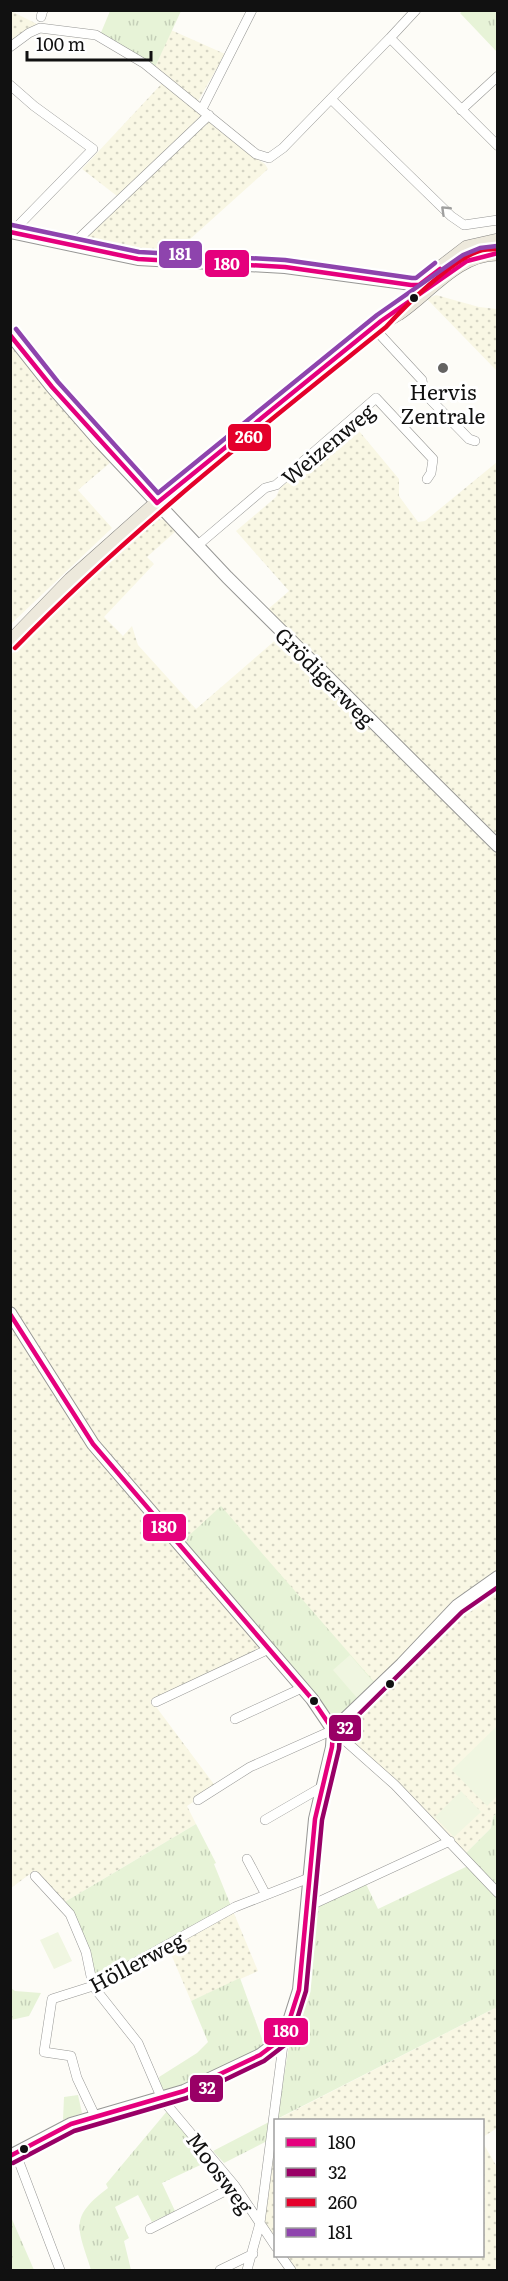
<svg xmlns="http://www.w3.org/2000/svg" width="508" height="2281" font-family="Literata,serif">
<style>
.farmland{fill:url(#farmland-dots)}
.grass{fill:url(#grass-tufts)}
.park{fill:#e7f3d7}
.pitch{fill:#f0f6e1}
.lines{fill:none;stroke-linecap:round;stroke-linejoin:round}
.minor-casing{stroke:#979795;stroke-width:10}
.tertiary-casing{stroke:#979795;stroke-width:14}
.primary-casing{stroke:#858482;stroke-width:16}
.minor{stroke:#fffffe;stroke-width:9}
.tertiary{stroke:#fffffe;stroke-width:12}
.primary{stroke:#ede9dc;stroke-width:15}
.bus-1-casing{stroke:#fff;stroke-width:9}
.bus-2-casing{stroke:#fff;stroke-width:9}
.bus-3-casing{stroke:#fff;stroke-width:9}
.bus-4-casing{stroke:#fff;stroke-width:9}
.bus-1{stroke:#e5007d;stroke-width:4.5}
.bus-2{stroke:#906;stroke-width:4.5}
.bus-3{stroke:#e4002b;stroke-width:4.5}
.bus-4{stroke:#8e44ad;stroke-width:4.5}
.oneway{stroke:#a0a09f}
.bus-dot{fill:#111;stroke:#fff;stroke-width:2}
.poi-dot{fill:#646362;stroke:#fff;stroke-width:2}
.labels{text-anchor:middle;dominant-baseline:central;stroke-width:6;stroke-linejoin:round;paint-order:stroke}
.poi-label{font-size:21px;fill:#111;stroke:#fff}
.street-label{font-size:21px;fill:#111;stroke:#fff}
.line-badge{stroke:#fff;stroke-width:2}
.badge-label{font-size:16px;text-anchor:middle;font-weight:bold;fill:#fff}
</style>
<defs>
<pattern id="farmland-dots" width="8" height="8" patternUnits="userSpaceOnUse" patternTransform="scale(1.5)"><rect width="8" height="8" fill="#f9f7e4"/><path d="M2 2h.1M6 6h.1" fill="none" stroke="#d4d3c3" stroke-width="1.8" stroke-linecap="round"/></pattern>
<pattern id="grass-tufts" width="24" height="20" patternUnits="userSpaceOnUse" patternTransform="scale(1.5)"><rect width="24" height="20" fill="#e7f3d7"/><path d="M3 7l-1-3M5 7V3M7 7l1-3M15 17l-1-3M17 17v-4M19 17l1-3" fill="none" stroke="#c5cfb8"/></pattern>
</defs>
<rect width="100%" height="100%" fill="#fdfcf7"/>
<!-- farmland -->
<path class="farmland" d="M11 11 37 24 11 42Z
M171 30 225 54 194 108 245 151 265 164 268 169 169 258 118 253 69 242 117 196 82 169 167 78 155 67Z
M436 295 479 307 497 309V371L427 299Z
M10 341 86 435 111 462 78 490 112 528 11 624Z
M354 425 399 479V496L418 522 425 521 497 462V1813L493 1817 491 1828 464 1855 342 1732 343 1717 270 1645 151 1700 216 1787 187 1806 196 1824 63 1903 34 1871 11 1888V655L44 615 92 570 147 522 156 519 164 520 176 531 147 557 154 564 104 617 123 636 132 626 138 645 196 709 287 630 267 610 289 591 236 531 276 497 280 488Z
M233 1911 258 1971 191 2001 168 1947Z
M497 2007V2128L483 2137 482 2120H276Z
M275 2128V2243L263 2221Z
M483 2143 497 2167V2270H293L284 2256H482Z"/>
<!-- grass -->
<path class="grass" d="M110 11H181L155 67 121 45 100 35Z
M463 11H497V52L460 13Z
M221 1506 376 1684 343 1717 333 1716 183 1541Z
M497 1813V2007L277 2119 311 1910 366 1884 378 1909 472 1864 464 1855 491 1828 493 1817Z
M196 1824 216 1863 214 1864 233 1911 95 1980 63 1903Z
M240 1978 265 2047 166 2092 161 2088 159 2077 197 2053 208 2042 191 2001Z
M11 1988 15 1991 41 1993 29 2016 11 2020Z
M168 2110 211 2160 162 2183 175 2211 152 2222 138 2195 115 2207 129 2238 124 2241 131 2270H91C78 2228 68 2218 108 2188L106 2184Z
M269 2122 267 2141 224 2163 213 2151Z
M10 2217H11L34 2270H11Z"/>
<!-- park -->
<path class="park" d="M78 2095 82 2113 63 2120 64 2097Z"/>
<!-- pitch -->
<path class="pitch" d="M350 1655 374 1683 357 1698 333 1670Z
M497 1726V1796L487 1806 452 1770Z
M461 1791 481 1812 454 1837 435 1817Z
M58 1932 72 1961 54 1969 40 1940Z"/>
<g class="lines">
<!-- minor casing -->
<g class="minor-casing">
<path id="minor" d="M41 17 43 10
M390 38 416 10
M10 47 29 33 40 28 96 35 145 64 256 154 269 158 283 148 390 38 498 146
M10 85 34 106 93 149 12 232
M331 99 451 216 464 225 498 220
M202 109 252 10
M461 110 498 76
M71 246 209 115
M373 327 422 380 424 393 469 439 475 441
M198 545 265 488 276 485 376 398 433 459 431 473 427 479
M156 1702 269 1649
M235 1719 302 1688
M198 1800 250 1767 333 1730 395 1785 498 1893
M265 1820 322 1787
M247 1859 266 1895
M35 1876 70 1914 86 1952 93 1986 138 2043 162 2099 235 2186 276 2247
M307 1907 450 1841
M95 2116 77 2078 71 2056 44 2052 52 1999 93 1986 235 1907 309 1878
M16 2154 60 2270
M150 2229 235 2186
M281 2256 291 2270
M220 2270 253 2254
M247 2270 260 2223 284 2037"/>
</g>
<!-- tertiary casing -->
<g class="tertiary-casing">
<path id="tertiary" d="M10 232 138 259 285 267 419 285
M10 334 52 387 100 442 227 577 498 846
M10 1313 93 1444 312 1699 333 1730
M10 2156 71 2124 184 2091 260 2055 284 2037 299 1990 315 1819 332 1747 333 1730 402 1664 457 1606 498 1577"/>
</g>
<!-- primary casing -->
<g class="primary-casing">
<path id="primary" d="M441 268 467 248 498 241
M10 643 71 580 173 489 369 330C379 323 388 319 398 313 428 293 458 252 498 253"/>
</g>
<!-- minor -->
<use href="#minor" class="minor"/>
<!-- tertiary -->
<use href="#tertiary" class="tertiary"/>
<!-- primary -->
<use href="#primary" class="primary"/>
<!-- bus-1 casing -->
<g class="bus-1-casing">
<path id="bus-1" d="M10 232 138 259 285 267 411 285H419L440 269
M10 335 52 387 157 503 381 321 467 261 498 253
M10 1314 93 1444 312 1699 333 1730
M10 2156 71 2124 184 2091 260 2055 284 2037 299 1990 315 1819 332 1747 333 1730"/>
</g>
<!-- bus-2 casing -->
<g class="bus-2-casing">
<path id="bus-2" d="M13 2163 74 2131 187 2098 264 2061 290 2041 306 1991 322 1820 339 1749 340 1733 462 1612 498 1587"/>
</g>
<!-- bus-3 casing -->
<g class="bus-3-casing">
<path id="bus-3" d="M15 648C130 530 258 430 386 327 405 306 452 260 479 251 485 249 492 249 498 249"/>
</g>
<!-- bus-4 casing -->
<g class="bus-4-casing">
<path id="bus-4" d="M12 225 139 252 285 260 412 278H416L435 263
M16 329 58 382 158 493 377 315 463 255 480 248 497 246"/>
</g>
<!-- bus-1 -->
<use href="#bus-1" class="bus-1"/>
<!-- bus-2 -->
<use href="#bus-2" class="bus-2"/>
<!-- bus-3 -->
<use href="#bus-3" class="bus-3"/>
<!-- bus-4 -->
<use href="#bus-4" class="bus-4"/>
</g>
<!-- one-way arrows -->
<defs><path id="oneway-chevron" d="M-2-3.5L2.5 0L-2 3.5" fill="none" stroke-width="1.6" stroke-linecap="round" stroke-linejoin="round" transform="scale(1.5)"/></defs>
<use class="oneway" href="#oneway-chevron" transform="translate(445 210) rotate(-136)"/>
<!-- markers -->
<g class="bus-dot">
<circle cx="414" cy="298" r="5"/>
<circle cx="390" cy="1684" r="5"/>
<circle cx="314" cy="1701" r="5"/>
<circle cx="24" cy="2149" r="5"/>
</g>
<circle class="poi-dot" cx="443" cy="368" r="6"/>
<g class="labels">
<!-- poi labels -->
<g class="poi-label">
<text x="443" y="390">Hervis<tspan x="443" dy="24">Zentrale</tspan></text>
</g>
<!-- street labels -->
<g class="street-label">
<text transform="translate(327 443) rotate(-40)">Weizenweg</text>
<text transform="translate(326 676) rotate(45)">Grödigerweg</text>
<text transform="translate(136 1961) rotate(-28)">Höllerweg</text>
<text transform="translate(221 2172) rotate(53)">Moosweg</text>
</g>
</g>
<g class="line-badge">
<rect x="158" y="240" width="45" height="29" rx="6" fill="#8e44ad"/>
<rect x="204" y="249" width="46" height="29" rx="6" fill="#e5007d"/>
<rect x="227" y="423" width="45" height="29" rx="6" fill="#e4002b"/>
<rect x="142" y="1513" width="45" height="29" rx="6" fill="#e5007d"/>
<rect x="328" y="1714" width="34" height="28" rx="6" fill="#906"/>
<rect x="263" y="2017" width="46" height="29" rx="6" fill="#e5007d"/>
<rect x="189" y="2074" width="35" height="29" rx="6" fill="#906"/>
</g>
<g class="badge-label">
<text x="180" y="260">181</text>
<text x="227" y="270">180</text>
<text x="249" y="443">260</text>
<text x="164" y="1533">180</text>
<text x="345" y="1734">32</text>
<text x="286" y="2037">180</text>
<text x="207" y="2094">32</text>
</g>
<!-- border -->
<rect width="508" height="2281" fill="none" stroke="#111111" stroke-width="24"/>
<!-- legend -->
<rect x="274" y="2119" width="210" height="138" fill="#ffffff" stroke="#a0a0a0" stroke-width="1.5"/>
<rect x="286" y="2138" width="30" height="9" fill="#e5007d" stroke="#a0a0a0" stroke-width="1.5"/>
<text x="328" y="2149" font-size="18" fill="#111111">180</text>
<rect x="286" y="2168" width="30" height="9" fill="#990066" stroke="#a0a0a0" stroke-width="1.5"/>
<text x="328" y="2179" font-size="18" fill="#111111">32</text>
<rect x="286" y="2198" width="30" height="9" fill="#e4002b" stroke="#a0a0a0" stroke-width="1.5"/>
<text x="328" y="2209" font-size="18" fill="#111111">260</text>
<rect x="286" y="2228" width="30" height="9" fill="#8e44ad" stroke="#a0a0a0" stroke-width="1.5"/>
<text x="328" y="2239" font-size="18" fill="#111111">181</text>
<!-- scale -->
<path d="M27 51v9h124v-9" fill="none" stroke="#111111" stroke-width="3"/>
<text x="36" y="51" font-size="18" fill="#111111" stroke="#ffffff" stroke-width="4.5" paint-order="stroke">100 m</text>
</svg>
